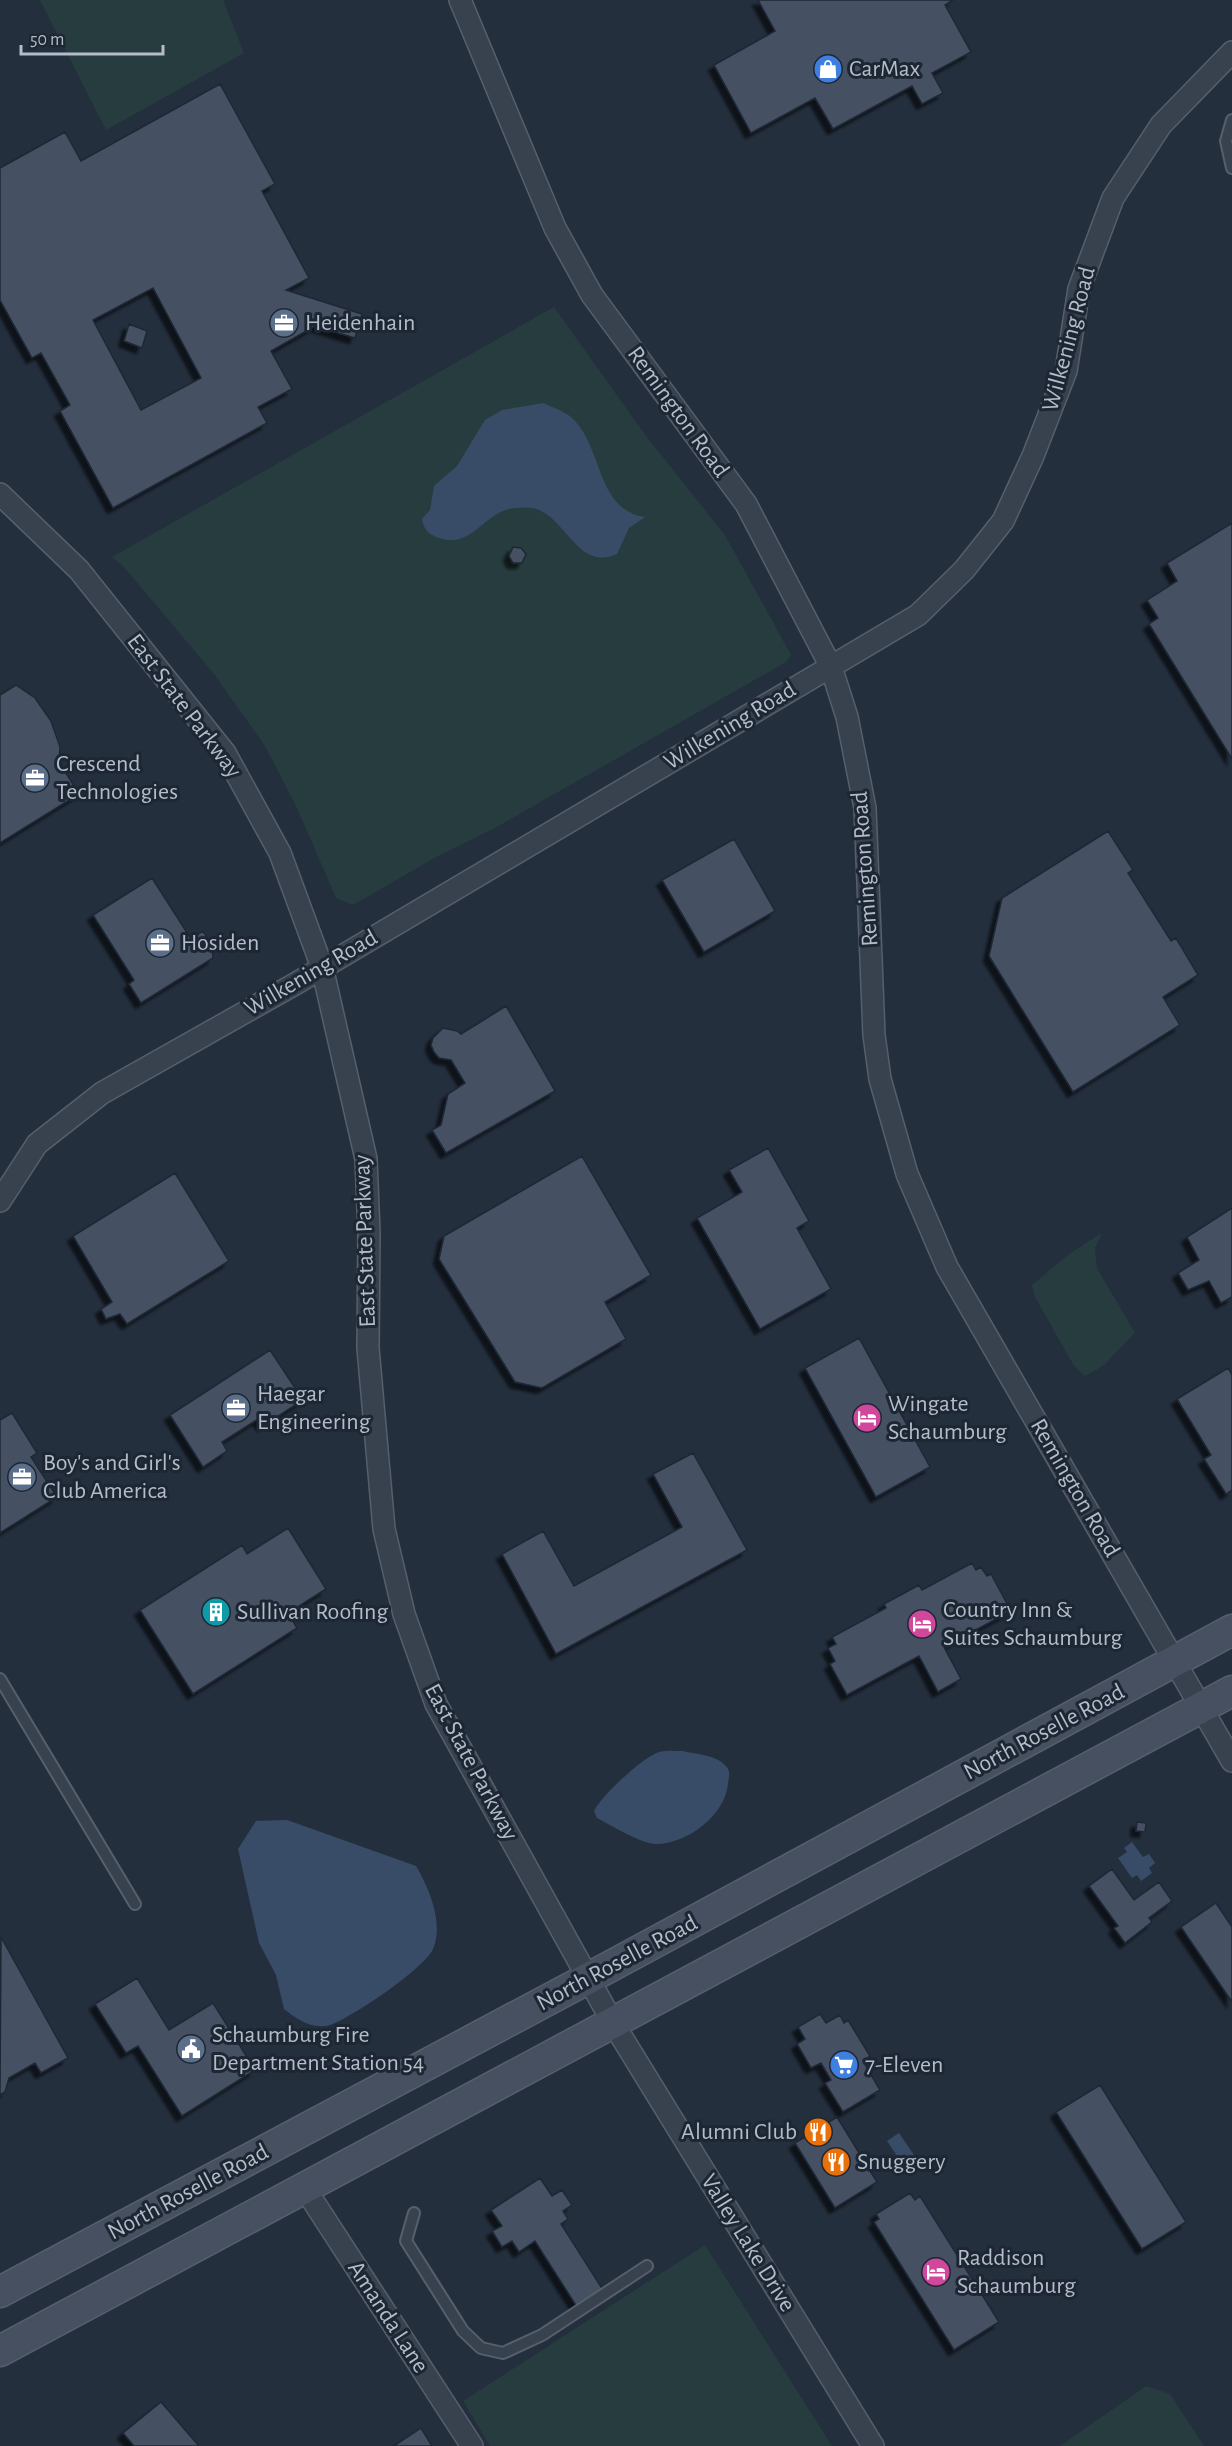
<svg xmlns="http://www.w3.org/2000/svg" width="1232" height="2446" font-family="'Alegreya Sans',sans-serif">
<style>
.green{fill:#263c3f}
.water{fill:#394c67}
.building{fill:#455162;stroke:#1f2835;stroke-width:1.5;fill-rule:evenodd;filter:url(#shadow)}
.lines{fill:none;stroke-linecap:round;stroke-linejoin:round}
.lane-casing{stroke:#565f6c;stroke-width:14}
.street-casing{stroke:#565f6c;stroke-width:24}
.secondary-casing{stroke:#565f6c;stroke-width:33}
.lane{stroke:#38414e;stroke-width:10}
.street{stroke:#38414e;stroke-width:21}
.secondary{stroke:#465061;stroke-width:30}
.labels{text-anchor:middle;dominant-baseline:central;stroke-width:6;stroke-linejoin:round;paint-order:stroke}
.poi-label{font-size:24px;fill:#b4bcc9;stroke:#1d2633;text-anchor:start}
.street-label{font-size:24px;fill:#b4bcc9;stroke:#1d2633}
</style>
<defs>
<filter id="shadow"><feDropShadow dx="-5.5" dy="5.5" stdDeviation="1.5" flood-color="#0009"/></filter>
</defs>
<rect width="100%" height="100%" fill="#242f3e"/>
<!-- green -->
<path class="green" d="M40 0H223L244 53 106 130Z
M554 307 646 436 725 535 791 655 786 662 495 828 438 856 353 905 336 898 296 806 265 746 214 674 124 567 112 557Z
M1102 1233 1095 1248 1097 1268 1135 1333 1103 1366 1085 1376 1074 1366 1035 1297 1032 1285 1069 1254Z
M705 2245 832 2446H490L463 2401Z
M1146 2386 1170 2394 1204 2446H1060Z"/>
<!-- water -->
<path class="water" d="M543 403C554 408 567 412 575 421 603 451 597 510 645 517L629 528 617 554C581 570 569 527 543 512 535 507 526 507 516 508 485 509 473 550 439 538 428 534 424 530 422 519L430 510 434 486 457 466 485 420 502 410Z
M683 1751C697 1755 715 1754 726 1766 731 1772 729 1776 728 1783 726 1815 687 1844 656 1844 640 1843 612 1826 597 1818L594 1811C601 1796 643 1757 659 1752 667 1750 675 1751 683 1751Z
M287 1820 416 1866C429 1888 444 1923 433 1949 424 1969 351 2018 330 2025 312 2030 297 2019 284 2009L276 1975 259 1943 238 1849 256 1821Z
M1132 1842 1143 1857 1149 1854 1155 1863 1149 1868 1152 1873 1141 1881 1137 1875 1132 1878 1118 1858 1127 1852 1124 1848Z
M899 2133 918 2161 906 2169 887 2141Z"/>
<!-- building -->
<path class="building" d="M758 0H953L945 5 971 52 932 73 943 93 922 104 912 86 833 129 815 98 751 133 714 65 775 31Z
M220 84 275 184 262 191 309 278 286 290 362 314 355 338 315 326 271 351 292 389 258 407 267 423 113 508 60 411 70 405 41 353 32 358 0 300V168L65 132 81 161ZM153 288 201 378 141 410 93 320Z
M129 324 147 331 142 348 124 341Z
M1232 523V759L1149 624 1158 618 1147 600 1177 581 1167 563Z
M513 547 521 548 526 554 522 563H513L509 556Z
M16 685 35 698 51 721 60 747 59 762 79 794 0 843V695Z
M1108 831 1133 870 1128 873 1171 941 1176 938 1198 975 1163 997 1180 1025 1073 1092 989 956 1002 898Z
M734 839 775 911 704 952 662 880Z
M152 878 191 939 203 931 212 946 213 958 141 1003 129 984 134 980 93 915Z
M506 1006 555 1091 446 1153 432 1130 441 1125 448 1094 465 1083 451 1060 439 1058 434 1052 431 1045 433 1038 443 1028 457 1031 461 1034Z
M768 1148 809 1221 797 1228 831 1289 760 1329 697 1218 742 1192 729 1170Z
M582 1156 651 1275 605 1302 626 1339 542 1388 515 1382 439 1259 444 1236Z
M175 1173 229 1261 127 1324 120 1314 106 1319 101 1309 112 1302 73 1236Z
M1232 1208V1297L1221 1303 1209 1281 1188 1290 1178 1273 1199 1260 1187 1237Z
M859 1338 930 1467 876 1497 805 1368Z
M270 1350 303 1400 263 1426 258 1419 222 1442 227 1451 203 1467 170 1415Z
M1228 1368 1232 1375V1490L1226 1494 1204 1459 1211 1455 1177 1399Z
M12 1413 37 1453 31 1457 57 1497 0 1533V1420Z
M693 1453 747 1550 556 1654 502 1554 543 1531 574 1586 682 1527 653 1474Z
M288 1528 326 1589 288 1613 297 1628 193 1694 140 1610 242 1545 247 1554Z
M972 1563 976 1570 981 1567 987 1576 991 1574 1011 1611 944 1647 961 1679 938 1692 919 1656 847 1695 830 1664 835 1661 828 1648 836 1644 832 1637 886 1608 884 1604 919 1585 922 1590Z
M1137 1822 1146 1823 1145 1832 1136 1831Z
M1112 1869 1134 1900 1159 1882 1172 1901 1149 1918 1152 1922 1125 1943 1114 1928 1118 1926 1089 1886Z
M1216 1903 1232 1927V2002L1181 1927Z
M1 1937 68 2058 41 2073 35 2063 9 2078 5 2092 0 2095Z
M137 1978 169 2030 213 2003 255 2070 182 2116 138 2046 126 2053 95 2004Z
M820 2014 826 2023 840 2015 844 2023 848 2020 870 2056 863 2061 880 2090 843 2112 825 2083 831 2080 821 2063 811 2068 797 2044 805 2039 798 2027Z
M1100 2085 1186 2222 1142 2249 1056 2112Z
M837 2117 877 2182 835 2208 795 2143Z
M540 2178 552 2196 562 2190 572 2205 563 2211 568 2219 561 2224 603 2290 577 2307 535 2241 519 2252 512 2241 502 2247 492 2231 502 2226 491 2210Z
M910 2193 915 2200 920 2196 999 2322 954 2350 874 2222 879 2219 876 2214Z
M161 2402 199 2446H134L123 2433Z
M421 2428 432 2446H394Z"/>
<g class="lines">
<!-- lane casing -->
<g class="lane-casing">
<path id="lane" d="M1232 120 1226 141 1232 168
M0 1679 135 1904
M414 2213 406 2241 463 2331 481 2348 503 2353 542 2335 647 2266"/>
</g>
<!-- street casing -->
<g class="street-casing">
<path id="street" d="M460 0 555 228 592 295 746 504 831 667 847 717 865 808 874 1035 880 1079 907 1174 947 1267 1232 1761
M0 494 79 570 225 753 280 853 322 967 366 1159 369 1233 368 1348 384 1529 404 1614 436 1704 613 2023 873 2446
M0 1201 37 1144 102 1093 295 984 918 615 964 570 1003 521 1033 456 1066 371 1079 289 1113 198 1161 125 1232 52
M304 2187 472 2446"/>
</g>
<!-- secondary casing -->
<g class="secondary-casing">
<path id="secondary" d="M0 2292 587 1979 1232 1630
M0 2351 1232 1691"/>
</g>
<!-- lane -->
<use href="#lane" class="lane"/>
<!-- street -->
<use href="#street" class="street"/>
<!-- secondary -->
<use href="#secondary" class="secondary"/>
</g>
<!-- icons -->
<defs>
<g id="shop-disc" transform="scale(1.5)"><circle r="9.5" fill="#3f7fe0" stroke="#1d2633"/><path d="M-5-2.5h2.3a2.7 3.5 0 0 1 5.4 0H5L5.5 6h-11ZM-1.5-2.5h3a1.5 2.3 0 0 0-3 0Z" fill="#fff"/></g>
<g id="office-disc" transform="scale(1.5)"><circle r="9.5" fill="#5c6f8a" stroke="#1d2633"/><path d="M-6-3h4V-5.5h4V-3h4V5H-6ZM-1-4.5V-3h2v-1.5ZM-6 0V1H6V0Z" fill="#fff"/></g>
<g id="hotel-disc" transform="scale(1.5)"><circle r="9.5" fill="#d1479c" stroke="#1d2633"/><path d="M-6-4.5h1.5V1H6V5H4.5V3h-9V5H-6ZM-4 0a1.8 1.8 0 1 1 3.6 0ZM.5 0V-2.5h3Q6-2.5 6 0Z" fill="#fff"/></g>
<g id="building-disc" transform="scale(1.5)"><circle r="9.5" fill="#0f9aa8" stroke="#1d2633"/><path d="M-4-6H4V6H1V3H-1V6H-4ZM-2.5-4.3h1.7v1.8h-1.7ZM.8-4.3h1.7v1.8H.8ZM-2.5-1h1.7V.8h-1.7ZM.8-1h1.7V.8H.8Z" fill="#fff"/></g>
<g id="civic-disc" transform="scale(1.5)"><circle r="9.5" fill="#5c6f8a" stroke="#1d2633"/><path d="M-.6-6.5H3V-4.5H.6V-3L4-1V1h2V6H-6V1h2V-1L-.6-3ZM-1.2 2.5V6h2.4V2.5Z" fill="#fff"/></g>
<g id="supermarket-disc" transform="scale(1.5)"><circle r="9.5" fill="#3f7fe0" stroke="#1d2633"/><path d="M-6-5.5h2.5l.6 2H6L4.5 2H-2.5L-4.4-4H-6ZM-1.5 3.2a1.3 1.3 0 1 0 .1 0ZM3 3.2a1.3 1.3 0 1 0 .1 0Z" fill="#fff"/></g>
<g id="restaurant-disc" transform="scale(1.5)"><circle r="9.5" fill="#e8710a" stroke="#1d2633"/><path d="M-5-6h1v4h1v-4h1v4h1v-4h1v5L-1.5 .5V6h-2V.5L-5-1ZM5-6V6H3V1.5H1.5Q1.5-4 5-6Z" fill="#fff"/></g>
</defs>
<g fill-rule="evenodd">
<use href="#shop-disc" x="828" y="69"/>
<use href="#office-disc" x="284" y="323"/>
<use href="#office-disc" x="35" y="778"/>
<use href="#office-disc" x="160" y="943"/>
<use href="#office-disc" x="236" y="1408"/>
<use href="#hotel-disc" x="867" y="1418"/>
<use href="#office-disc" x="22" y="1477"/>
<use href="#building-disc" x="216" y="1612"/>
<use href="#hotel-disc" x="922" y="1624"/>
<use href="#civic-disc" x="191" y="2049"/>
<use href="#supermarket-disc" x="844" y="2065"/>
<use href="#restaurant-disc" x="818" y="2132"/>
<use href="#restaurant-disc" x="836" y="2162"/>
<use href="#hotel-disc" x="936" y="2272"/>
</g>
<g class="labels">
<!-- poi labels -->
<g class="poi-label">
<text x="849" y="69">CarMax</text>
<text x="305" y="323">Heidenhain</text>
<text x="56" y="764">Crescend<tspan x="56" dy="28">Technologies</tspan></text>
<text x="181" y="943">Hosiden</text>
<text x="257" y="1394">Haegar<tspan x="257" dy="28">Engineering</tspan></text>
<text x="888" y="1404">Wingate<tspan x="888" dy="28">Schaumburg</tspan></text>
<text x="43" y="1463">Boy's and Girl's<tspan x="43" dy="28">Club America</tspan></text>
<text x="943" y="1610">Country Inn &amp;<tspan x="943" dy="28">Suites Schaumburg</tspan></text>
<text x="237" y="1612">Sullivan Roofing</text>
<text x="212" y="2035">Schaumburg Fire<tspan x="212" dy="28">Department Station 54</tspan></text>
<text x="865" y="2065">7-Eleven</text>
<text x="797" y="2132" text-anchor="end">Alumni Club</text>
<text x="857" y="2162">Snuggery</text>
<text x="957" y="2258">Raddison<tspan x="957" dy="28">Schaumburg</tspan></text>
</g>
<!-- street labels -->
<g class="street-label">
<text transform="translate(1069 339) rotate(-75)">Wilkening Road</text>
<text transform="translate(678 412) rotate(54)">Remington Road</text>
<text transform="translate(184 706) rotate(53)">East State Parkway</text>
<text transform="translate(730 726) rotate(-31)">Wilkening Road</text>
<text transform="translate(865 869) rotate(-94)">Remington Road</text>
<text transform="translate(311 973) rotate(-30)">Wilkening Road</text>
<text transform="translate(365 1241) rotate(-92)">East State Parkway</text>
<text transform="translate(1075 1488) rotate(60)">Remington Road</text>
<text transform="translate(1044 1732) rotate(-28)">North Roselle Road</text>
<text transform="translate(471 1762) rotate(62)">East State Parkway</text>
<text transform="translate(617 1963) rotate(-28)">North Roselle Road</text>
<text transform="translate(188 2192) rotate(-28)">North Roselle Road</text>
<text transform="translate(748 2243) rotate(58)">Valley Lake Drive</text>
<text transform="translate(388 2317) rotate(57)">Amanda Lane</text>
</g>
</g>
<!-- scale -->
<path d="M21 45v9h142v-9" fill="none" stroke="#b4bcc9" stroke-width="3"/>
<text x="30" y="45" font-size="18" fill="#b4bcc9" stroke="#1d2633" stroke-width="4.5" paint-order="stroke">50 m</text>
</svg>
